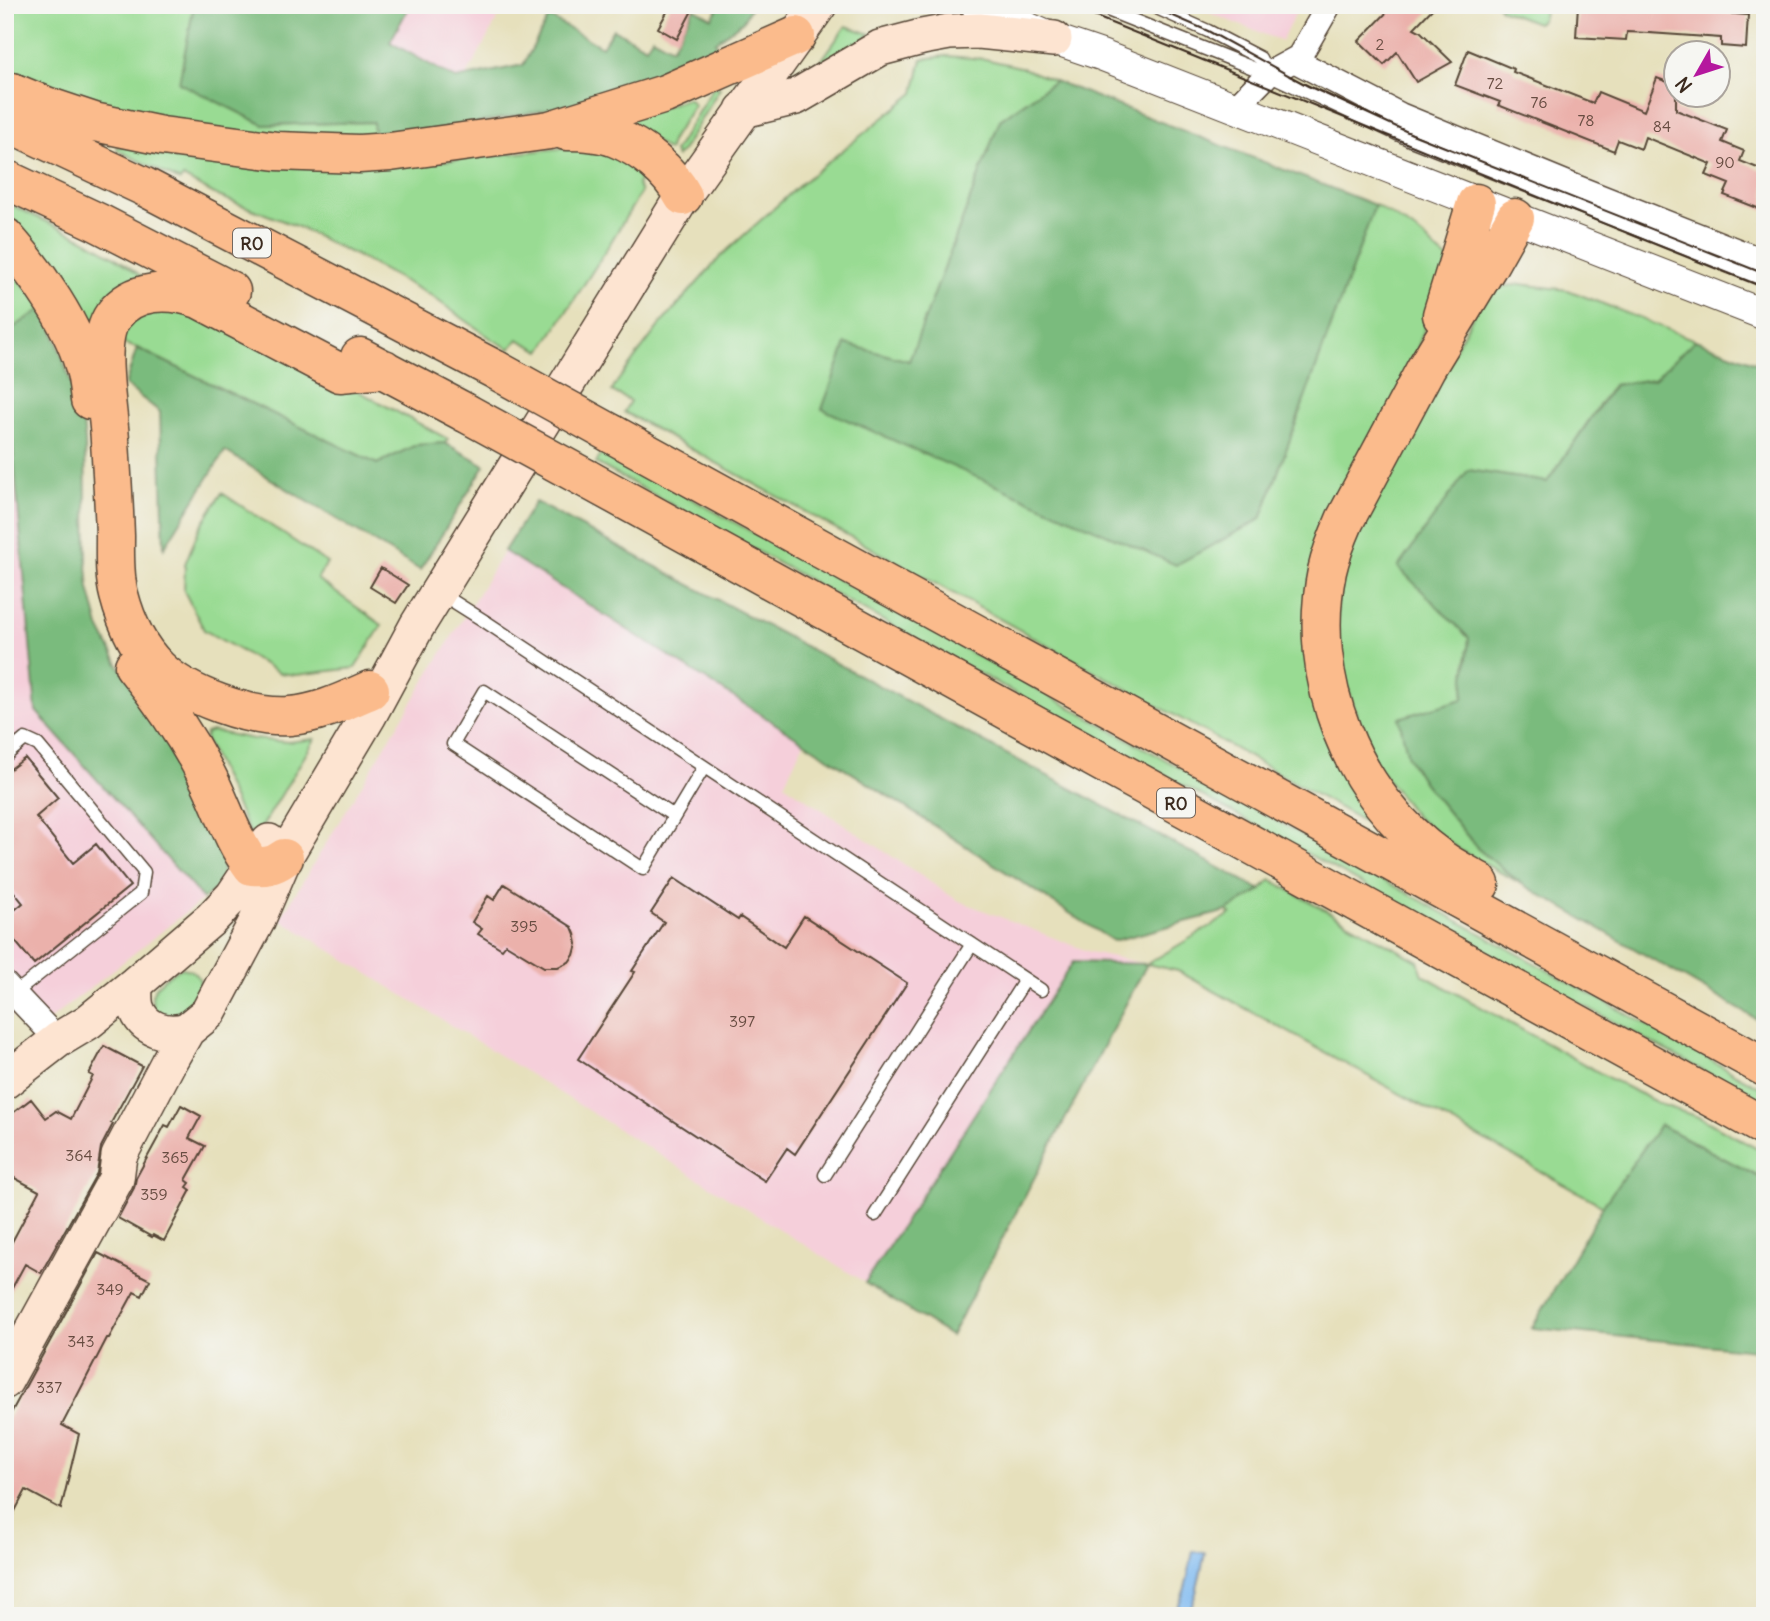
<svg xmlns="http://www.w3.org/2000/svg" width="1770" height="1621" font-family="Delius,sans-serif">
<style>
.built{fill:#f5cfda}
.green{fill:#99db93;stroke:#6a8258;stroke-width:2}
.forest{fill:#7abb7d;stroke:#5a724e;stroke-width:2}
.water{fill:#7fbaf1;stroke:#5d7288;stroke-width:2}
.building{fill:#ebb1ab}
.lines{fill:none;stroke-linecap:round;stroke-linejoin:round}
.service-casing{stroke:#554536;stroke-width:15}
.minor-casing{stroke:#554536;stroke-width:27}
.tertiary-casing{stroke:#554536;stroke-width:32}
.secondary-casing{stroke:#554536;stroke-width:38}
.motorway-casing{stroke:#554536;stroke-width:41}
.service{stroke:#fff;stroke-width:12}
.minor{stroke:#fff;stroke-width:24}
.tertiary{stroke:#fff;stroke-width:30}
.secondary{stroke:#fde4d1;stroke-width:35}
.motorway{stroke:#fbbb8c;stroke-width:38}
.tram{stroke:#3b2a1e;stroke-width:2}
.motorway-bridge-casing{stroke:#554536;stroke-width:41;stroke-linecap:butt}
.motorway-bridge{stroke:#fbbb8c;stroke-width:38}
.labels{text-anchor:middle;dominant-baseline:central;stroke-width:7;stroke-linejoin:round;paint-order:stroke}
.number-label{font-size:16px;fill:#674c41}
.shield{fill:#f6f6f2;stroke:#73675e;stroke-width:2}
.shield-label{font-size:18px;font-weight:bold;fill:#3b2a1e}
</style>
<rect width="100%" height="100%" fill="#f6f6f2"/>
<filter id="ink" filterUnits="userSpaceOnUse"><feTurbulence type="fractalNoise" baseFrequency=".0143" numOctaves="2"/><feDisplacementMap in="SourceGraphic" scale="14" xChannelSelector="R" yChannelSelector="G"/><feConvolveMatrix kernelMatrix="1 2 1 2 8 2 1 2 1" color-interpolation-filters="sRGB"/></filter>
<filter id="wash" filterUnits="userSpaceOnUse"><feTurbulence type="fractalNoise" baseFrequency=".00686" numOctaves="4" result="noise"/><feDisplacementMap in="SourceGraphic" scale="28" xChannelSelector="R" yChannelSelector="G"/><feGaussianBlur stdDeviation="1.57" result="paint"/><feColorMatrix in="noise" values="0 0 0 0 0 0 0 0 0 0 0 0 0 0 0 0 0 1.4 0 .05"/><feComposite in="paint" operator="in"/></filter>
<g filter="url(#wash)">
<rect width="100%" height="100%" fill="#e6e0bc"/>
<!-- built -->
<path class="built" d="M409 5H505L466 77 456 79 389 42Z
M1189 5H1300L1281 41Z
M5 380H7L36 711 203 899 33 1033 5 1010Z
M504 551 804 742 784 784 957 900 1090 952 1147 964 951 1336 280 919Z"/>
<!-- green -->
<path class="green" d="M5 5H194L180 83 264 125 374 122V138H272L126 117 5 74Z
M1498 5H1544C1545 11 1543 21 1537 23L1500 9Z
M846 26 871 34 809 78Z
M946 56 985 59 1020 67 1055 81 1000 120 909 362 1261 519 1375 205C1393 216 1413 227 1428 241 1435 249 1440 255 1449 260L1413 361 1309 630 1409 847 1205 732 624 412 630 401 612 391 617 382 659 326 722 255 803 182 914 93 922 59Z
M714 86 720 88 682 151 676 157 674 152Z
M688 98 694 105 672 139 668 151 625 120Z
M118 146 405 165 554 149 581 147H599L645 172 637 184 641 192 603 255 541 351 518 339 510 349 492 339 430 295 357 256 296 226 218 196 183 177 180 181 117 150Z
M5 202C54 226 107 245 148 282L93 341 5 216Z
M5 265 45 307 5 333Z
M1491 283 1500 287 1520 284 1568 290 1695 340 1654 379 1613 385 1547 482 1468 470 1469 638 1463 699 1408 757 1424 783 1478 849 1522 884 1461 851 1416 817 1369 755 1336 649 1338 592 1354 533Z
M151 301 274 346 448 439 445 443 416 445 377 464 137 348 111 340Z
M603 450 1765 1090V1105L596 463Z
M222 493 327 563 317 579 382 625 355 668 296 675 280 673 204 630 184 591 185 564 199 529Z
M212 731 253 739 288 742 315 739 257 835 249 832 205 739 206 733Z
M1271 880 1418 961 1423 975 1611 1079 1662 1105 1701 1118 1765 1153V1180L1660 1125 1603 1206 1178 971 1147 964 1231 914 1227 911 1261 890Z
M182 968C216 974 195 1006 178 1018L153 1010C153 1006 152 1002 152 997 153 985 171 972 182 968Z"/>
<!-- forest -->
<path class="forest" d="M194 5H410L390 42 456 79 523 65 549 17 602 47 613 29 646 47 652 37 672 48 694 8 712 18 720 5H752L743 21 715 42 720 49 691 68 581 103 420 134 374 138 373 122 264 125 179 83Z
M1055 81 1375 205 1261 519 1176 565 822 409 846 344 909 361 1000 120Z
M45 307 82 415 85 441 87 566 89 588 99 627 118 664 171 740 217 830 224 860 222 880 219 887 203 899 36 711 7 381 5 379V333Z
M1695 340 1765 366V1024L1522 884 1478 849 1424 783 1408 757 1399 718 1463 699 1469 638 1398 567 1468 470 1547 482 1614 385 1654 379Z
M137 348 377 464 416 445 445 443 485 465 420 570 225 451 164 548 160 412 125 385Z
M535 502 1261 890 1227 911 1113 941 804 742 504 551Z
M1073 962 1147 964 951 1336 865 1283Z
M1660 1125 1765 1180V1351L1532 1328 1603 1206Z"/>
<!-- water -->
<path class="water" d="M1193 1551 1205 1553 1196 1593 1188 1616H1172C1186 1595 1188 1575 1193 1551Z"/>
<g id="blocks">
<!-- building -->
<path class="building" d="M671 5H695L677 39 658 28Z
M1394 5H1436L1414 28 1420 31 1452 62 1416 82 1397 52 1384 65 1359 41Z
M1578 5H1725L1724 13 1748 15 1746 48 1721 46V38L1649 33 1627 32 1626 40 1576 37Z
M1468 50 1514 69 1513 72 1593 103 1598 92 1644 111 1657 78 1676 85V110L1727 130 1722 142 1744 151 1740 161 1765 171V211L1724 195 1729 184 1706 175 1711 164 1645 137 1641 149 1618 140 1614 151 1498 105 1500 102 1455 85Z
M381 568 408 585 396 603 370 587Z
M25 758 58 798 36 817 73 863 96 844 130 886 34 964 5 929V918L23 903 5 881V773Z
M674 878 738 920 740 917 784 947 804 916 907 983 795 1154 787 1148 765 1181 578 1059 635 972 632 971 664 922 651 913Z
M504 884 572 927 575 934 577 944 574 955 569 962 558 967H544L506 944 502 949 478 934 482 929 472 922 488 896 494 900Z
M104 1046 142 1066 111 1123 113 1124 101 1147 97 1173 41 1273 25 1264 5 1301V1255L39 1191 5 1173V1119L31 1099 46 1118 56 1111 71 1119 93 1076 89 1074Z
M181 1105 201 1116 189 1138 205 1146 186 1180 190 1183 187 1187 191 1190 164 1241 153 1235 152 1237 118 1218 134 1188 136 1178 165 1125 169 1127Z
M98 1253 150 1280 142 1296 134 1292 109 1338H107L62 1425 79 1434 61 1509 26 1490 5 1530V1424Z"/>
</g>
</g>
<g filter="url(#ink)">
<use href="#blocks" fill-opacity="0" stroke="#554536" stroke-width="2"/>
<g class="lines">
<!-- service casing -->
<g class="service-casing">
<path id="service" d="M1095 5 1268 74 1408 139 1765 280
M1150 5 1208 31 1260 58 1268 74
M440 593 486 622 1041 990
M5 756 25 739 38 745 144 872 141 893 14 994
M674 816 484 691 453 744 643 869 704 767
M825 1175 972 944
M875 1215 1025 980"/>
</g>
<!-- minor casing -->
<g class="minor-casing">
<path id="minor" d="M1294 60 1400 115 1568 184 1765 262
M1234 109 1268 74 1299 57 1329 5
M5 984 58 1040"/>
</g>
<!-- tertiary casing -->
<g class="tertiary-casing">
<path id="tertiary" d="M976 5 1054 39 1101 55 1765 315"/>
</g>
<!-- secondary casing -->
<g class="secondary-casing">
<path id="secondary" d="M743 110 796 97 880 48 922 37 949 32 979 31 1054 39
M135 984C135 992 134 1000 136 1007 143 1030 167 1036 187 1030
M5 1081 58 1040 88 1022 135 984 211 919 233 896 269 842
M5 1381 116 1179 119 1156 168 1063 187 1030 208 1013 257 921 284 858 369 715 417 626 683 196 819 5"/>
</g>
<!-- motorway casing -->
<g class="motorway-casing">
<path id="motorway" d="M5 92H12L46 106 94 122 162 136 277 151 359 154 390 152 550 130 665 94 796 36
M5 121 143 186 496 370
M566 131C582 131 601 132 616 138 642 148 670 171 683 196
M5 179 99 223 231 291
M5 237C37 273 75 326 86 373 88 382 89 391 90 400
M1442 315 1476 203
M360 357 466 413
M612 434 1765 1067
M587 479 1765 1127
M134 666C161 699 186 736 206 774 222 804 231 838 252 866 265 867 273 866 284 858
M370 690C345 701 318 714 290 716 251 719 186 696 158 668 138 648 126 622 119 595 114 576 115 555 115 536 114 505 112 473 110 441 109 409 94 342 113 316 133 288 170 289 199 299L340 373 384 369
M1480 884 1478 881C1466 874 1452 867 1441 859 1351 796 1305 677 1327 571 1331 553 1338 536 1345 520L1426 368 1488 266 1515 218"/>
</g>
<!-- service -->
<use href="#service" class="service"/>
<!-- minor -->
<use href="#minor" class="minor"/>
<!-- tertiary -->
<use href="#tertiary" class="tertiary"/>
<!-- secondary -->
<use href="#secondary" class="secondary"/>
<!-- motorway -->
<use href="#motorway" class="motorway"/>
<!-- tram -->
<path class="tram" d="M1066 5C1300 98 1531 196 1765 288
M1148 5 1208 31 1308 86 1412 134 1765 274"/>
<!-- motorway-bridge casing -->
<g class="motorway-bridge-casing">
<path id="motorway-bridge" d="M496 370 612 434
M466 413 587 479"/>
</g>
<!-- motorway-bridge -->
<use href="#motorway-bridge" class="motorway-bridge"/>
</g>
</g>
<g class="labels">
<!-- number labels -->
<g class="number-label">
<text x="1380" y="44">2</text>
<text x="1495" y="83">72</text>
<text x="1539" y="102">76</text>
<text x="1586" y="120">78</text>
<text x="1662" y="126">84</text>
<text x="1725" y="162">90</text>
<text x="524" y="926">395</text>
<text x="742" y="1021">397</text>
<text x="79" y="1155">364</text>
<text x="175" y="1157">365</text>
<text x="154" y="1194">359</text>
<text x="110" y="1289">349</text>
<text x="81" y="1341">343</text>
<text x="49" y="1387">337</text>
</g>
<!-- shield labels -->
<g class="shield">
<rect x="233" y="228.5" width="38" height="29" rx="5"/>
<rect x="1157" y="788.5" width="38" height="29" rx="5"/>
</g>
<g class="shield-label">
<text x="252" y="243">R0</text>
<text x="1176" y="803">R0</text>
</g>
</g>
<!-- margin -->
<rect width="1770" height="1621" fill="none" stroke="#f6f6f2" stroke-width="28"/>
<!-- north arrow -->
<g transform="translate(1697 74) rotate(231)"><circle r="33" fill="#f6f6f2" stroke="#aba49d" stroke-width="2"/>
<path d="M0-5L12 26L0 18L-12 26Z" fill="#b5179e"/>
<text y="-10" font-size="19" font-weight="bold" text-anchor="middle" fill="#3b2a1e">N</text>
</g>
</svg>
